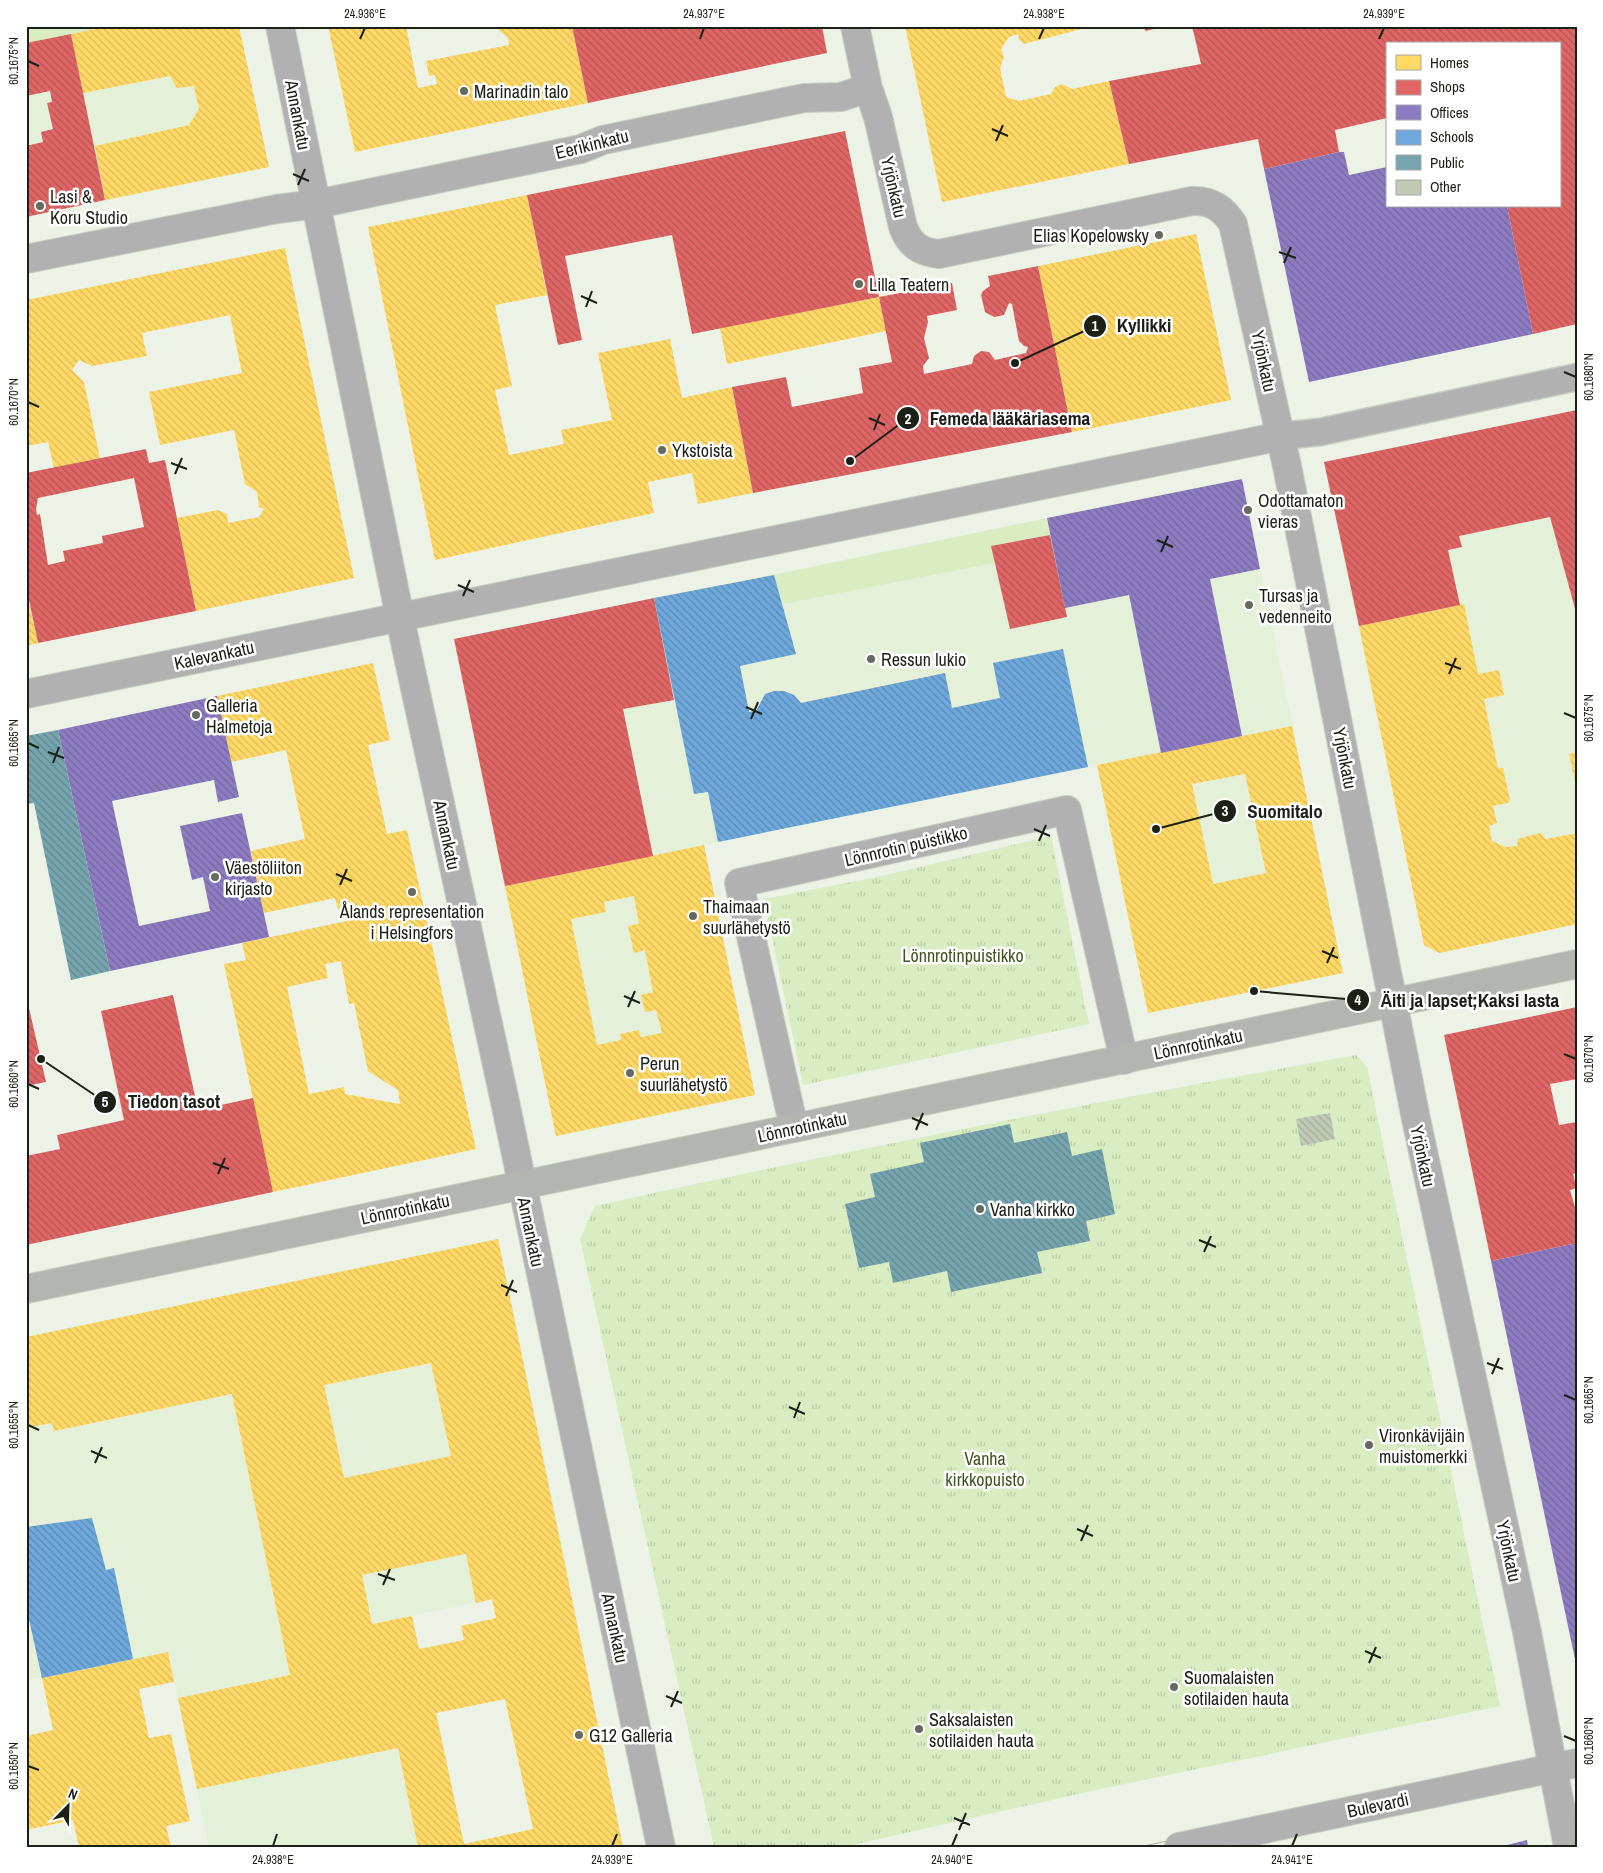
<svg xmlns="http://www.w3.org/2000/svg" width="1603" height="1873" font-family="'Archivo Narrow',sans-serif">
<style>
.built{fill:#e5f0d8}
.green{fill:#d9ecc2}
.park{fill:url(#park-tufts)}
.homes{fill:url(#homes-back-hatch);fill-rule:evenodd}
.shops{fill:url(#shops-back-hatch);fill-rule:evenodd}
.offices{fill:url(#offices-back-hatch)}
.schools{fill:url(#schools-back-hatch)}
.public{fill:url(#public-back-hatch)}
.building{fill:url(#building-back-hatch)}
.lines{fill:none;stroke-linecap:round;stroke-linejoin:round}
.pedestrian-casing{stroke:#c7ccc1;stroke-width:29}
.minor-casing{stroke:#c7ccc1;stroke-width:30}
.tertiary-casing{stroke:#c7ccc1;stroke-width:30}
.primary-casing{stroke:#c7ccc1;stroke-width:30}
.pedestrian{stroke:#b1b1b1;stroke-width:26}
.minor{stroke:#b1b1b1;stroke-width:28}
.tertiary{stroke:#b1b1b1;stroke-width:28}
.primary{stroke:#b3b5b1;stroke-width:28}
.tram{stroke:#b1b5af;stroke-width:1}
.ticks{fill:none;stroke:#1c2118;stroke-width:2}
.poi-dot{fill:#656a60;stroke:#fff;stroke-width:2}
.labels{text-anchor:middle;dominant-baseline:central;stroke-width:5;stroke-linejoin:round;paint-order:stroke}
.poi-label{font-size:18px;fill:#1c2118;stroke:#fff;text-anchor:start}
.street-label{font-size:18px;fill:#1c2118;stroke:#fff}
.park-label{font-size:18px;fill:#3f561f;stroke:#fff}
.leader{fill:none;stroke:#1c2118;stroke-width:2}
.callout-dot{fill:#1c2118;stroke:#fff;stroke-width:2}
.mark-label{font-size:15px;text-anchor:middle;font-weight:bold;fill:#fff}
.callout-label{font-size:19px;text-anchor:middle;font-weight:bold;fill:#1c2118;stroke:#fff;stroke-width:5;stroke-linejoin:round;paint-order:stroke}
.neatline{fill:none;stroke:#1c2118;stroke-width:2}
.ticks-label{font-size:12px;text-anchor:middle;fill:#1c2118}
</style>
<defs>
<pattern id="park-tufts" width="24" height="20" patternUnits="userSpaceOnUse" patternTransform="scale(1.25)"><rect width="24" height="20" fill="#d9ecc2"/><path d="M3 7l-1-3M5 7V3M7 7l1-3M15 17l-1-3M17 17v-4M19 17l1-3" fill="none" stroke="#bacaa6"/></pattern>
<pattern id="homes-back-hatch" width="6" height="6" patternUnits="userSpaceOnUse" patternTransform="scale(1.25)"><rect width="6" height="6" fill="#ffd966"/><path d="M-1 5l2 2M0 0l6 6M5-1l2 2" fill="none" stroke="#daba58"/></pattern>
<pattern id="shops-back-hatch" width="6" height="6" patternUnits="userSpaceOnUse" patternTransform="scale(1.25)"><rect width="6" height="6" fill="#e06666"/><path d="M-1 5l2 2M0 0l6 6M5-1l2 2" fill="none" stroke="#b55453"/></pattern>
<pattern id="offices-back-hatch" width="6" height="6" patternUnits="userSpaceOnUse" patternTransform="scale(1.25)"><rect width="6" height="6" fill="#8e7cc3"/><path d="M-1 5l2 2M0 0l6 6M5-1l2 2" fill="none" stroke="#73659d"/></pattern>
<pattern id="schools-back-hatch" width="6" height="6" patternUnits="userSpaceOnUse" patternTransform="scale(1.25)"><rect width="6" height="6" fill="#6fa8dc"/><path d="M-1 5l2 2M0 0l6 6M5-1l2 2" fill="none" stroke="#5a88b1"/></pattern>
<pattern id="public-back-hatch" width="6" height="6" patternUnits="userSpaceOnUse" patternTransform="scale(1.25)"><rect width="6" height="6" fill="#76a5af"/><path d="M-1 5l2 2M0 0l6 6M5-1l2 2" fill="none" stroke="#60868d"/></pattern>
<pattern id="building-back-hatch" width="6" height="6" patternUnits="userSpaceOnUse" patternTransform="scale(1.25)"><rect width="6" height="6" fill="#c1cab5"/><path d="M-1 5l2 2M0 0l6 6M5-1l2 2" fill="none" stroke="#a5ad9b"/></pattern>
</defs>
<rect width="100%" height="100%" fill="#ecf2e5"/>
<!-- built -->
<path class="built" d="M109 26H239L269 167 26 217V43Z
M1577 410V924L1424 941 1324 462Z
M1242 479 1343 973 1148 1013 1097 765 704 845 755 1095 556 1136 454 639Z
M498 1239 570 1583 372 1624 418 1847H209L168 1652 26 1681V1337Z"/>
<!-- green -->
<path class="green" d="M26 26H109L26 43Z
M1047 518 1050 535 991 546 994 563 783 604 774 575Z"/>
<!-- park -->
<path class="park" d="M1051 836 1089 1024 803 1085 764 899 882 876Z
M1356 1055 1367 1067 1500 1706 1096 1790 843 1847H714L580 1239 595 1206C847 1150 1101 1101 1356 1055Z"/>
<!-- homes -->
<path class="homes" d="M109 26H239L269 167 105 200 95 146 189 125 199 109 194 86 177 88 170 76 83 93 71 34Z
M328 26H406L418 88 437 84 435 75 429 76 426 61 509 45 508 38 494 26H572L588 103 355 152Z
M905 26H1093L1024 44 1019 40 1018 34 1009 37 1001 49 1004 57 1000 68 1006 97 1019 101 1051 94 1055 87 1062 84 1072 89 1109 81 1129 164 942 202Z
M527 195 547 295 495 305 512 386 495 390 509 455 564 444 561 430 612 420 598 353 670 339 682 398 732 387 753 493 698 504 692 473 648 482 654 513 435 560 368 227Z
M1196 234 1231 400 1072 432 1038 266Z
M285 248 354 578 196 611 177 518 218 510 227 514 228 523 259 517 264 509 259 507 257 492 245 484 234 430 160 445 149 392 242 373 230 315 142 333 147 356 92 366 79 360 72 370 84 382 100 458 54 468 48 442 26 446V300Z
M879 297 886 331 727 364 720 328Z
M26 590 38 643 26 646Z
M1464 604 1478 674 1499 670 1504 695 1484 699 1498 768H1503L1510 800 1508 803 1493 806 1497 823 1489 826 1492 841 1506 847 1517 846 1518 839 1540 833 1546 839 1577 833V924L1439 953 1424 945 1359 626Z
M373 663 390 740 368 745 387 834 407 830 476 1149 273 1192 224 964 246 960 242 943 347 921 344 907 338 909 335 898 264 913 251 851 305 839 286 750 231 762 217 696ZM341 961 349 1004 354 1003 368 1071 398 1090 400 1104 345 1094 344 1087 309 1094 287 987 328 978 325 964Z
M1292 726 1343 973 1148 1013 1097 765ZM1245 774 1266 873 1213 884 1192 784Z
M1577 752V787H1576L1569 754Z
M704 845 755 1095 556 1136 505 886ZM634 896 639 924 628 926 634 953 645 950 653 992 641 995 645 1012 656 1010 662 1033 641 1037 639 1030 620 1034 621 1040 597 1045 571 919 606 912 604 902Z
M498 1239 623 1847H418L398 1748 197 1789 178 1698 290 1675 232 1394 54 1431 52 1423 26 1428V1337ZM431 1363 451 1456 344 1478 324 1385ZM466 1554 476 1603 492 1599 496 1618 461 1626 464 1640 419 1649 412 1616 372 1624 362 1575ZM505 1699 533 1829 464 1844 436 1713Z
M168 1652 174 1682 139 1689 149 1738 171 1734 190 1821 166 1826 171 1847H79L73 1820 26 1830V1736L53 1730 42 1678Z"/>
<!-- shops -->
<path class="shops" d="M572 26H822L827 53 588 103Z
M1144 26H1163V27L1145 31Z
M1192 26H1577V324L1533 334 1507 206H1559V44H1387V118L1335 130 1339 152 1264 169 1258 139 1129 164 1109 81 1201 64Z
M71 34 105 200 26 217V146L43 142 41 132 53 129 47 103 52 102 50 91 26 96V43Z
M845 131 879 297 692 334 672 235 565 256 582 340 558 345 527 195Z
M1038 266 1072 432 753 493 732 387 786 377 792 407 863 393 859 368 892 362 879 297 952 283 957 310 927 316 928 322 924 338 929 358 923 366 924 374 972 364 974 356 981 351 989 352 995 360 1026 353 1028 347 1024 346 1019 341 1012 304 1009 303 1004 315 994 317 985 312 981 295 983 291 990 286 988 276Z
M1577 410V616L1550 517 1459 536 1462 547 1448 550 1460 605 1359 626 1324 462Z
M146 449 149 463 165 460 196 611 38 643 26 586V473ZM134 478 144 527 102 536 103 543 63 551 65 561 48 565 40 514 37 515 36 509 38 498Z
M1050 535 1067 617 1010 629 991 546Z
M654 598 674 700 623 709 653 856 505 886 454 639Z
M26 995 46 1082 26 1086Z
M173 995 198 1110 253 1098 273 1192 26 1245V1156L60 1149 57 1135 124 1120 101 1011Z
M1577 1007V1079L1550 1084 1559 1125 1577 1122V1173L1573 1174 1577 1188 1570 1190 1577 1214V1243L1491 1261 1444 1035Z"/>
<!-- offices -->
<path class="offices" d="M1339 152H1344L1349 175 1387 167V206H1507L1533 334 1309 382 1264 169Z
M1242 479 1260 569 1210 579 1242 736 1161 753 1129 595 1065 608 1047 518Z
M217 696 239 797 218 802 214 780 112 801 139 926 210 911 203 877 192 880 180 826 242 813 269 937 110 971 58 730Z
M1577 1243V1664H1576L1491 1261Z
M1527 1840 1528 1847H1503V1846Z"/>
<!-- schools -->
<path class="schools" d="M774 575 796 654 740 666 749 712 756 711 765 694 774 691H784L794 695 801 703 945 673 952 708 1000 698 993 663 1063 649 1088 767 718 842 708 792 694 794 654 598Z
M92 1518 106 1570 114 1568 133 1659 42 1678 26 1606V1527Z"/>
<!-- public -->
<path class="public" d="M58 730 110 971 71 980 34 803 26 804V736Z
M1010 1124 1014 1143 1067 1132 1072 1156 1102 1149 1115 1214 1086 1221 1090 1241 1037 1252 1042 1273 951 1292 947 1271 893 1283 889 1262 859 1268 845 1204 875 1197 870 1174 924 1162 920 1143Z"/>
<!-- building -->
<path class="building" d="M1330 1113 1335 1139 1301 1146 1296 1119Z"/>
<g class="lines">
<!-- pedestrian casing -->
<g class="pedestrian-casing">
<path id="pedestrian" d="M1281 436 1320 432 1577 377"/>
</g>
<!-- minor casing -->
<g class="minor-casing">
<path id="minor" d="M280 26 406 647 504 1097 661 1847
M855 26 868 88 878 117 903 227C910 245 920 252 939 254L1192 201C1211 200 1223 208 1233 224L1287 466 1416 1119 1527 1632 1568 1847
M26 259 277 209 317 204 581 149 603 140 804 98 841 97 868 88
M26 694 1281 436
M794 1128 739 883 1067 810 1124 1060"/>
</g>
<!-- tertiary casing -->
<g class="tertiary-casing">
<path id="tertiary" d="M1179 1847 1577 1763"/>
</g>
<!-- primary casing -->
<g class="primary-casing">
<path id="primary" d="M26 1289 1577 964"/>
</g>
<!-- pedestrian -->
<use href="#pedestrian" class="pedestrian"/>
<!-- minor -->
<use href="#minor" class="minor"/>
<!-- tertiary -->
<use href="#tertiary" class="tertiary"/>
<!-- primary -->
<use href="#primary" class="primary"/>
<!-- tram -->
<path class="tram" d="M1139 1847 1577 1754
M1221 1847 1577 1771
M1569 1847 1570 1820 1577 1797"/>
</g>
<!-- ticks -->
<path class="ticks" d="M360 39 365 28M700 39 704 28M1039 39 1044 28M1379 39 1384 28M28 61 39 66M992 129 1008 136M996 141 1003 125M293 174 309 181M298 185 305 169M1279 252 1296 258M1284 263 1291 247M581 296 597 303M586 307 592 291M1564 372 1576 377M28 402 39 407M869 418 885 425M874 430 880 414M171 463 187 469M175 474 182 458M1157 540 1173 547M1161 552 1168 536M458 585 474 592M463 596 470 580M1445 663 1461 669M1449 674 1456 658M746 707 762 714M1564 713 1576 718M751 719 758 702M28 743 39 748M48 752 64 758M53 763 59 747M1034 829 1050 836M1039 841 1046 825M336 874 352 881M340 885 347 869M1322 951 1338 958M1327 963 1334 947M624 996 640 1003M628 1007 635 991M1564 1054 1576 1059M28 1084 39 1089M912 1118 928 1125M916 1130 923 1113M213 1163 229 1169M218 1174 225 1158M1199 1240 1216 1247M1204 1252 1211 1236M501 1285 517 1292M506 1296 513 1280M1487 1363 1503 1369M1492 1374 1499 1358M1564 1395 1576 1400M789 1407 805 1414M794 1418 800 1402M28 1425 39 1430M91 1451 107 1458M95 1463 102 1447M1077 1529 1093 1536M1081 1541 1088 1525M378 1574 395 1580M383 1585 390 1569M1365 1651 1381 1658M1369 1663 1376 1647M666 1696 682 1703M671 1707 678 1691M1564 1736 1576 1741M28 1766 39 1770M954 1818 970 1825M959 1830 966 1813M273 1846 277 1834M612 1846 617 1834M952 1846 957 1834M1292 1846 1297 1834"/>
<!-- markers -->
<g class="poi-dot">
<circle cx="464" cy="91" r="5"/>
<circle cx="40" cy="206" r="5"/>
<circle cx="1159" cy="235" r="5"/>
<circle cx="859" cy="284" r="5"/>
<circle cx="662" cy="450" r="5"/>
<circle cx="1248" cy="510" r="5"/>
<circle cx="1249" cy="605" r="5"/>
<circle cx="871" cy="659" r="5"/>
<circle cx="196" cy="715" r="5"/>
<circle cx="215" cy="877" r="5"/>
<circle cx="412" cy="892" r="5"/>
<circle cx="693" cy="916" r="5"/>
<circle cx="630" cy="1073" r="5"/>
<circle cx="980" cy="1209" r="5"/>
<circle cx="1369" cy="1445" r="5"/>
<circle cx="1174" cy="1687" r="5"/>
<circle cx="919" cy="1729" r="5"/>
<circle cx="579" cy="1735" r="5"/>
</g>
<g class="labels">
<!-- poi labels -->
<g class="poi-label">
<text x="474" y="91">Marinadin talo</text>
<text x="50" y="196">Lasi &amp;<tspan x="50" dy="21">Koru Studio</tspan></text>
<text x="1149" y="235" text-anchor="end">Elias Kopelowsky</text>
<text x="869" y="284">Lilla Teatern</text>
<text x="672" y="450">Ykstoista</text>
<text x="1258" y="500">Odottamaton<tspan x="1258" dy="21">vieras</tspan></text>
<text x="1259" y="595">Tursas ja<tspan x="1259" dy="21">vedenneito</tspan></text>
<text x="881" y="659">Ressun lukio</text>
<text x="206" y="705">Galleria<tspan x="206" dy="21">Halmetoja</tspan></text>
<text x="225" y="867">Väestöliiton<tspan x="225" dy="21">kirjasto</tspan></text>
<text x="703" y="906">Thaimaan<tspan x="703" dy="21">suurlähetystö</tspan></text>
<text x="412" y="911" text-anchor="middle">Ålands representation<tspan x="412" dy="21">i Helsingfors</tspan></text>
<text x="640" y="1063">Perun<tspan x="640" dy="21">suurlähetystö</tspan></text>
<text x="990" y="1209">Vanha kirkko</text>
<text x="1379" y="1435">Vironkävijäin<tspan x="1379" dy="21">muistomerkki</tspan></text>
<text x="1184" y="1677">Suomalaisten<tspan x="1184" dy="21">sotilaiden hauta</tspan></text>
<text x="929" y="1719">Saksalaisten<tspan x="929" dy="21">sotilaiden hauta</tspan></text>
<text x="589" y="1735">G12 Galleria</text>
</g>
<!-- street labels -->
<g class="street-label">
<text transform="translate(298 115) rotate(79)">Annankatu</text>
<text transform="translate(592 144) rotate(-14)">Eerikinkatu</text>
<text transform="translate(894 187) rotate(77)">Yrjönkatu</text>
<text transform="translate(1264 361) rotate(78)">Yrjönkatu</text>
<text transform="translate(214 655) rotate(-12)">Kalevankatu</text>
<text transform="translate(1345 758) rotate(79)">Yrjönkatu</text>
<text transform="translate(447 835) rotate(78)">Annankatu</text>
<text transform="translate(906 846) rotate(-13)">Lönnrotin puistikko</text>
<text transform="translate(1198 1044) rotate(-12)">Lönnrotinkatu</text>
<text transform="translate(802 1127) rotate(-12)">Lönnrotinkatu</text>
<text transform="translate(1423 1156) rotate(78)">Yrjönkatu</text>
<text transform="translate(405 1209) rotate(-12)">Lönnrotinkatu</text>
<text transform="translate(531 1232) rotate(78)">Annankatu</text>
<text transform="translate(1509 1551) rotate(78)">Yrjönkatu</text>
<text transform="translate(615 1628) rotate(78)">Annankatu</text>
<text transform="translate(1378 1805) rotate(-12)">Bulevardi</text>
</g>
<!-- park labels -->
<g class="park-label">
<text x="963" y="955">Lönnrotinpuistikko</text>
<text x="985" y="1458">Vanha<tspan x="985" dy="21">kirkkopuisto</tspan></text>
</g>
</g>
<!-- callouts -->
<path class="leader" d="M1015 363L1095 326M850 461L908 418M1156 829L1225 811M1254 991L1358 1000M41 1059L105 1102"/>
<g class="callout-dot">
<circle cx="1015" cy="363" r="5"/>
<circle cx="850" cy="461" r="5"/>
<circle cx="1156" cy="829" r="5"/>
<circle cx="1254" cy="991" r="5"/>
<circle cx="41" cy="1059" r="5"/>
<circle cx="1095" cy="326" r="12"/>
<circle cx="908" cy="418" r="12"/>
<circle cx="1225" cy="811" r="12"/>
<circle cx="1358" cy="1000" r="12"/>
<circle cx="105" cy="1102" r="12"/>
</g>
<g class="mark-label">
<text x="1095" y="331">1</text>
<text x="908" y="424">2</text>
<text x="1225" y="816">3</text>
<text x="1358" y="1005">4</text>
<text x="105" y="1107">5</text>
</g>
<g class="callout-label">
<text x="1144" y="332">Kyllikki</text>
<text x="1010" y="425">Femeda lääkäriasema</text>
<text x="1285" y="818">Suomitalo</text>
<text x="1470" y="1007">Äiti ja lapset;Kaksi lasta</text>
<text x="174" y="1108">Tiedon tasot</text>
</g>
<!-- border -->
<rect width="1603" height="1873" fill="none" stroke="#ffffff" stroke-width="55"/>
<!-- legend -->
<rect x="1386" y="42" width="175" height="165" fill="#ffffff" stroke="#a4a6a3"/>
<rect x="1396" y="55" width="25" height="15" fill="#ffd966" stroke="#a4a6a3"/>
<text x="1430" y="68" font-size="15" fill="#1c2118">Homes</text>
<rect x="1396" y="80" width="25" height="15" fill="#e06666" stroke="#a4a6a3"/>
<text x="1430" y="92" font-size="15" fill="#1c2118">Shops</text>
<rect x="1396" y="105" width="25" height="15" fill="#8e7cc3" stroke="#a4a6a3"/>
<text x="1430" y="118" font-size="15" fill="#1c2118">Offices</text>
<rect x="1396" y="130" width="25" height="15" fill="#6fa8dc" stroke="#a4a6a3"/>
<text x="1430" y="142" font-size="15" fill="#1c2118">Schools</text>
<rect x="1396" y="155" width="25" height="15" fill="#76a5af" stroke="#a4a6a3"/>
<text x="1430" y="168" font-size="15" fill="#1c2118">Public</text>
<rect x="1396" y="180" width="25" height="15" fill="#c1cab5" stroke="#a4a6a3"/>
<text x="1430" y="192" font-size="15" fill="#1c2118">Other</text>
<!-- north arrow -->
<g transform="translate(68 1806) rotate(23)" stroke="#ffffff" stroke-width="4" paint-order="stroke">
<path d="M0-4L9 19L0 12L-9 19Z" fill="#1c2118"/>
<text y="-8" font-size="14" font-weight="bold" text-anchor="middle" fill="#1c2118">N</text>
</g>
<rect x="28" y="28" width="1548" height="1818" class="neatline"/>
<g class="ticks-label">
<text x="365" y="18">24.936°E</text>
<text x="704" y="18">24.937°E</text>
<text x="1044" y="18">24.938°E</text>
<text x="1384" y="18">24.939°E</text>
<text transform="translate(14 61) rotate(-90)" y="4">60.1675°N</text>
<text transform="translate(1589 377) rotate(-90)" y="4">60.1680°N</text>
<text transform="translate(14 402) rotate(-90)" y="4">60.1670°N</text>
<text transform="translate(1589 718) rotate(-90)" y="4">60.1675°N</text>
<text transform="translate(14 743) rotate(-90)" y="4">60.1665°N</text>
<text transform="translate(1589 1059) rotate(-90)" y="4">60.1670°N</text>
<text transform="translate(14 1084) rotate(-90)" y="4">60.1660°N</text>
<text transform="translate(1589 1400) rotate(-90)" y="4">60.1665°N</text>
<text transform="translate(14 1425) rotate(-90)" y="4">60.1655°N</text>
<text transform="translate(1589 1741) rotate(-90)" y="4">60.1660°N</text>
<text transform="translate(14 1766) rotate(-90)" y="4">60.1650°N</text>
<text x="273" y="1864">24.938°E</text>
<text x="612" y="1864">24.939°E</text>
<text x="952" y="1864">24.940°E</text>
<text x="1292" y="1864">24.941°E</text>
</g>
</svg>
